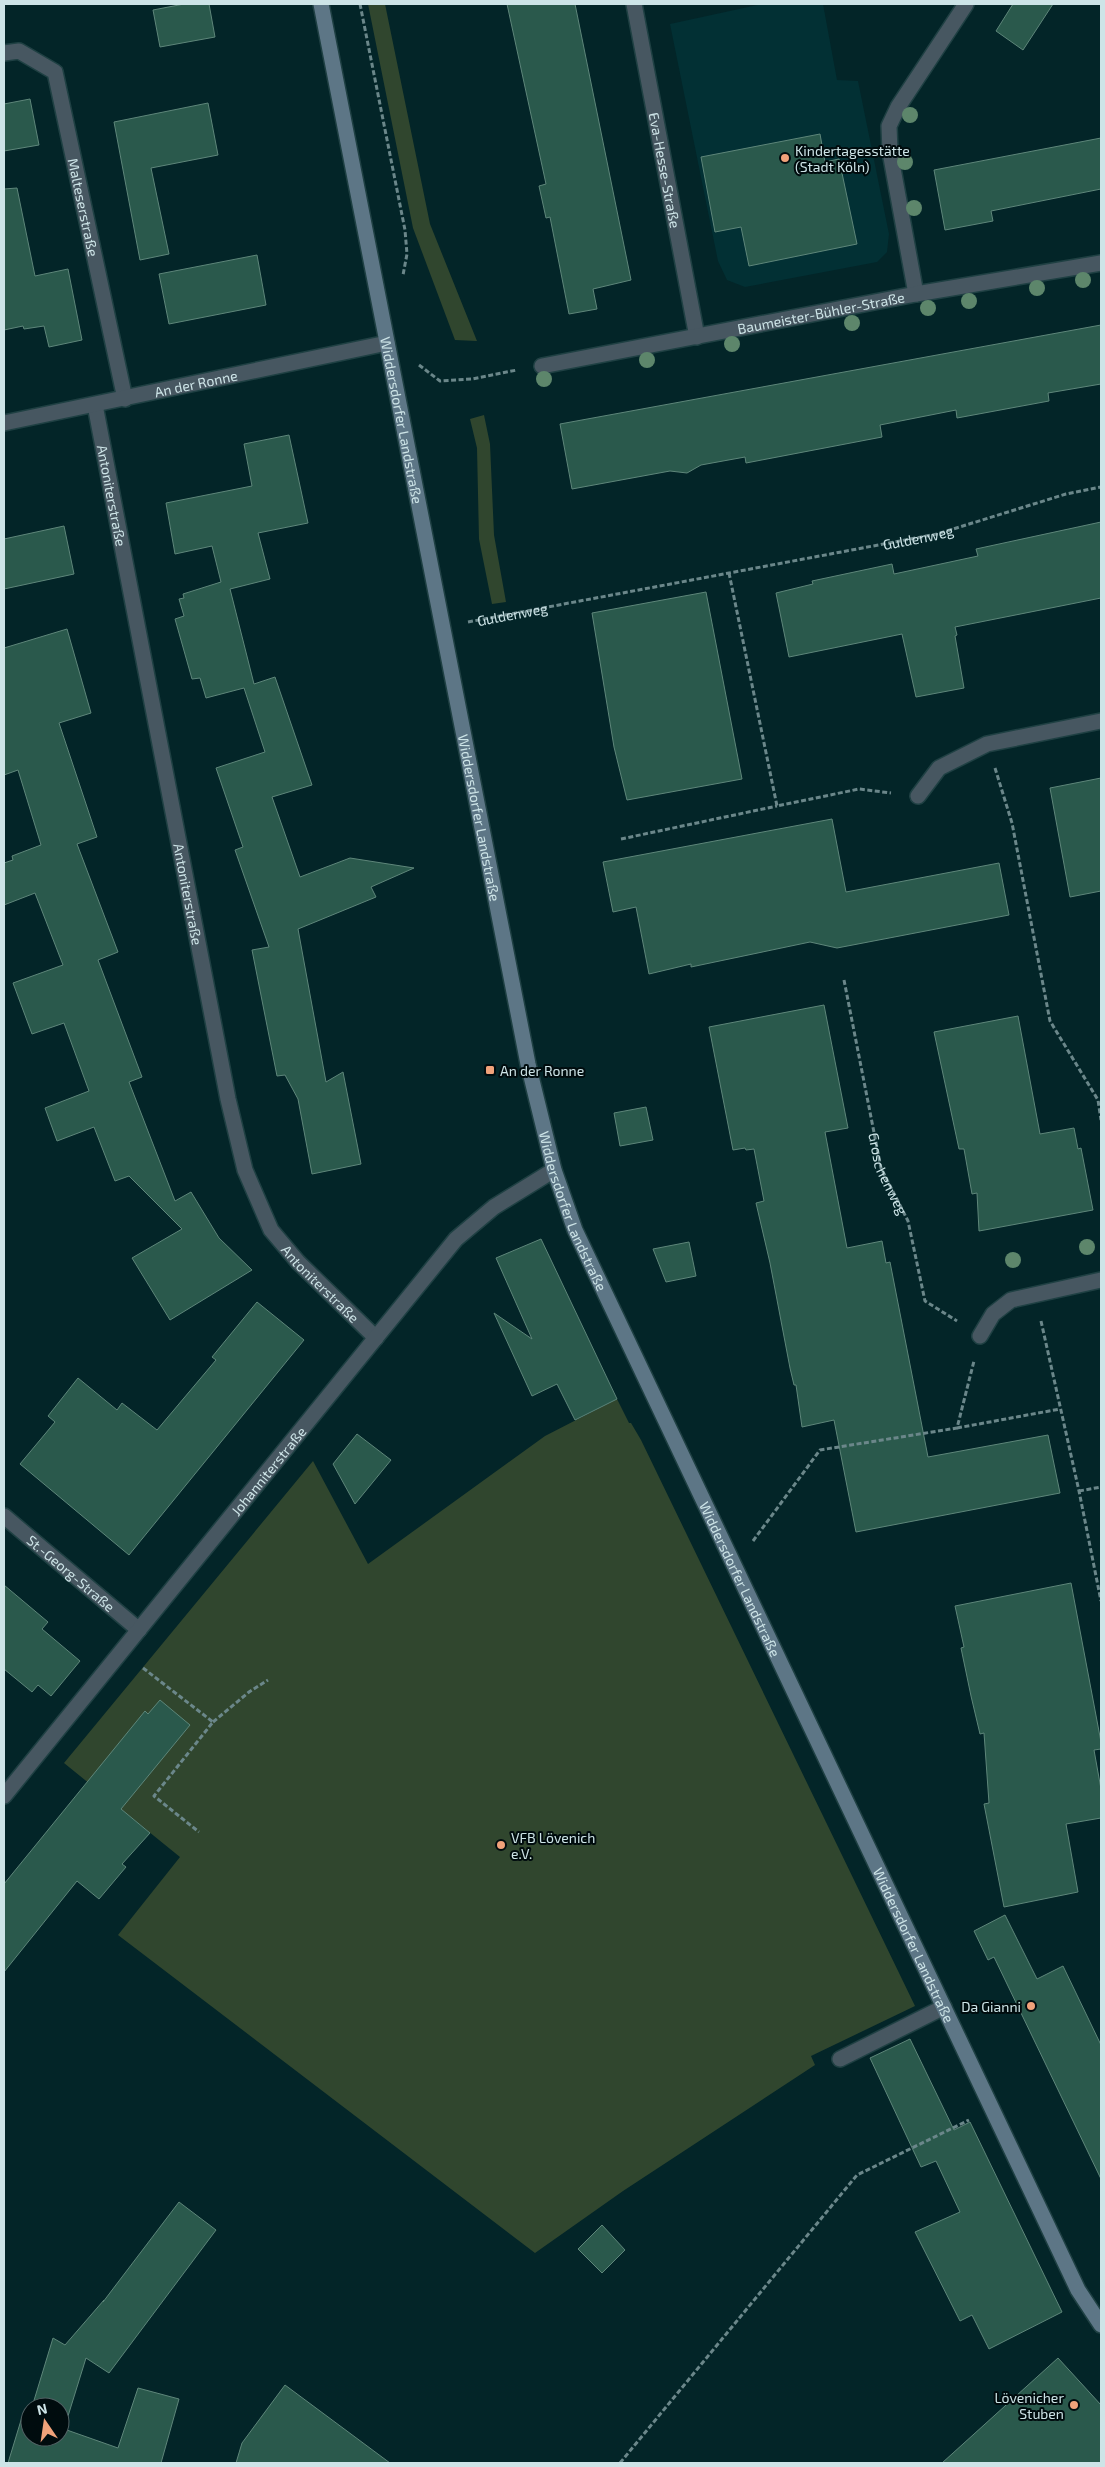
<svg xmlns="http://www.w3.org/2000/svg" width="1105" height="2467" font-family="'Exo 2',sans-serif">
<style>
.built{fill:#023034}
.green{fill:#30462e}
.building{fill:#2a594c;stroke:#5e867a}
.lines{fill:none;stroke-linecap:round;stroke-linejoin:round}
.lane-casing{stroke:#1f4043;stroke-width:18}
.street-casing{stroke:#1f4043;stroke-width:18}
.secondary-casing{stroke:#1f4043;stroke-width:18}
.path{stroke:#6b878a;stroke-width:3;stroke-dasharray:5 2.5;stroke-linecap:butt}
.lane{stroke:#475761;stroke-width:15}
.street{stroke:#475761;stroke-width:15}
.secondary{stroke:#5d7686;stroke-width:15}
.tree{fill:#5d866b}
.poi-dot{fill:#f0a27a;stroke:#000c0e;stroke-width:2}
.labels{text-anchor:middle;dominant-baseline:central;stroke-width:4;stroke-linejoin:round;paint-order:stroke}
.poi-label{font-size:14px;fill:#cde4e7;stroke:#000c0e;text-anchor:start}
.street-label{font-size:14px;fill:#cde4e7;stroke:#000c0e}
</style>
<rect width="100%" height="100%" fill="#032528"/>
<!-- built -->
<path class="built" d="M762 4H823L837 80 858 81 889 234 887 252 877 262 745 287 727 280 718 261 670 24Z"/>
<!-- green -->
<path class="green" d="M368 4H385L430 224 477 341 455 340 413 228Z
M484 415 490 444 494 535 506 602 492 604 479 539 477 448 470 419Z
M617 1399 629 1423H631L641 1440 915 2006 811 2056 815 2065 623 2191 535 2253 118 1935 180 1857 64 1763 313 1461 368 1564 545 1436Z"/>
<!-- building -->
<path class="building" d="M184 4H209L215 37 160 47 153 10Z
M507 4H575L631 280 593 289 597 309 569 314 550 217 546 218 539 186 546 184Z
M1013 4H1053L1023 50 996 31Z
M30 99 39 145 4 151V104Z
M208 103 218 155 151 168 169 254 140 260 114 122Z
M820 134 825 162 839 159 857 244 749 266 741 227 715 232 701 157Z
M1101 138V189L991 211 993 221 945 230 934 170Z
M17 188 35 276 68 269 82 340 49 347 44 326 24 329 23 326 4 330V189Z
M257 255 266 305 169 324 159 274Z
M1101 325V384L1048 393 1049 401 957 418 956 410 880 425 882 437 746 463 745 457 701 465 687 473 670 471 572 489 560 424Z
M289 435 308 523 258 533 270 579 230 589 254 684 275 677 312 785 272 797 300 877 350 858 414 868 371 887 376 897 298 929 326 1082 343 1072 361 1164 312 1174 298 1099 285 1075 277 1076 252 950 269 947 235 850 243 847 216 768 265 752 244 688 206 698 200 678 192 679 175 619 184 616 179 599 184 598 183 594 221 582 212 546 175 554 166 503 252 486 244 444Z
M1101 522V598L955 627 957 635 955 636 964 688 916 697 902 634 789 657 776 593 813 584 812 581 892 564 894 574 978 556 976 549Z
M64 526 74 574 4 589V539Z
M706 592 742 779 627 800 614 747 592 613Z
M67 629 91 713 59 723 97 837 77 844 118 952 98 960 142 1077 129 1082 175 1201 191 1192 219 1238 252 1270 170 1320 132 1258 182 1229 129 1176 115 1181 94 1127 57 1141 45 1108 89 1091 64 1023 32 1034 13 983 63 965 35 893 4 905V863L13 860 12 856 41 845 18 770 4 775V648Z
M1101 778V891L1070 897 1050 788Z
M832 819 846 892 999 863 1009 915 837 948 810 942 691 967V964L649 974 636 907 613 912 603 862Z
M824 1005 848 1128 825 1132 847 1248 882 1241 886 1263 890 1262 928 1457 1048 1435 1060 1493 856 1532 834 1420 802 1427 796 1385H794L790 1368 770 1263 756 1203 764 1201 754 1149 746 1150 745 1148 733 1150 709 1027Z
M1018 1016 1040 1134 1074 1128 1078 1149 1081 1148 1093 1210 979 1231 977 1193 972 1194 964 1149H959L934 1032Z
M646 1107 653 1140 620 1146 614 1113Z
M541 1239 617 1399 575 1420 557 1384 532 1396 494 1313 532 1339 496 1258Z
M689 1242 696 1276 666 1282 653 1249Z
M257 1302 304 1340 129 1555 20 1464 55 1422 48 1416 78 1378 117 1410 122 1403 157 1430 216 1360 212 1357Z
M357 1434 391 1460 355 1504 333 1464Z
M1071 1583 1101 1742V1749L1094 1750 1101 1789V1818L1066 1824 1078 1892 1004 1907 984 1804 989 1803 984 1733 980 1734 971 1696 961 1648 964 1647 955 1606Z
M4 1585 48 1622 42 1629 80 1661 51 1696 38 1685 32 1692 4 1669Z
M160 1700 190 1725 121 1809 150 1833 122 1864 126 1867 99 1899 77 1881 4 1972V1884L145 1711 148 1714Z
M1005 1915 1037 1979 1063 1966 1101 2045V2179L994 1957 988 1960 974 1931Z
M910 2039 954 2130 970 2122 1062 2312 989 2349 972 2315 960 2321 915 2232 960 2212 936 2161 921 2167 870 2058Z
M179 2202 216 2230 109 2373 86 2358 64 2429 118 2448 138 2388 179 2399 161 2463H8L22 2417 28 2418 30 2412V2437H60V2407H32L53 2338 65 2345 104 2300 103 2302Z
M602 2225 625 2250 602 2273 578 2249Z
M1058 2358 1101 2405V2463H942Z
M285 2385 390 2463H236L242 2443Z"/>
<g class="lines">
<!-- lane casing -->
<g class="lane-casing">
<path id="lane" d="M840 2059 944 2007"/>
</g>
<!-- street casing -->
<g class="street-casing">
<g id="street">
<path id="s3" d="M634 4 697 337"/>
<path id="s4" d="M4 53 19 51 55 72 125 399"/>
<path d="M916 294 890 152 889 126 898 107 966 4"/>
<path id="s5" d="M542 366 916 294 1101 263"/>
<path id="s6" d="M95 405 228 1099 245 1170 271 1230 298 1262 376 1338"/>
<path id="s7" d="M4 423 387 343"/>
<path d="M918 796 939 768 987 744 1101 721"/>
<path d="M980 1336 993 1314 1011 1300 1101 1280"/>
<path id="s8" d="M4 1516 139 1630"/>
<path id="s9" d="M4 1796 456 1239 494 1207 554 1170"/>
</g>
</g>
<!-- secondary casing -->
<g class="secondary-casing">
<g id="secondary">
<path id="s10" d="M321 4 528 1064 554 1170 575 1230 1078 2290 1101 2325"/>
</g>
</g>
<!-- path -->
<g class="path">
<path d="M360 4 405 230 407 254 403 275"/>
<path d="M419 365 440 381 472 379 517 370"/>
<path d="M729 573 777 806 859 789 891 793"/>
<path id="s1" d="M468 622 937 534 1066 494 1101 487"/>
<path d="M995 768 1012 823 1050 1021 1098 1100 1101 1120"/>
<path d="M621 839 777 806"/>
<path id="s2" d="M844 980 881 1168 908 1221 925 1301 957 1321"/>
<path d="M1041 1321 1079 1491 1101 1601"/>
<path d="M957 1428 1060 1409"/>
<path d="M1079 1491 1101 1487"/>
<path d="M753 1541 820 1450 957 1428 974 1361"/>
<path d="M143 1668 213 1722 154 1796 199 1832"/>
<path d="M213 1722 249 1692 268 1680"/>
<path d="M620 2463 857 2175 969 2120"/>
</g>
<!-- lane -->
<use href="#lane" class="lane"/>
<!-- street -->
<use href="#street" class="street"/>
<!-- secondary -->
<use href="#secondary" class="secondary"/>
</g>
<!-- trees -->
<g class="tree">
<circle cx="910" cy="115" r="8"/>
<circle cx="905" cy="162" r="8"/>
<circle cx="914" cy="208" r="8"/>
<circle cx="1083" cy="280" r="8"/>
<circle cx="1037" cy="288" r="8"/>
<circle cx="969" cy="301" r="8"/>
<circle cx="928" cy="308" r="8"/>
<circle cx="852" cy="323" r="8"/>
<circle cx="732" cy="344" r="8"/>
<circle cx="647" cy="360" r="8"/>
<circle cx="544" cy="379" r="8"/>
<circle cx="1087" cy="1247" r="8"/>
<circle cx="1013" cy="1260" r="8"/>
</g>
<!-- markers -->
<g class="poi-dot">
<circle cx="785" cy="158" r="5"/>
<rect x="485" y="1065" width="10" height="10" rx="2.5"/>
<circle cx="501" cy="1845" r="5"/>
<circle cx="1031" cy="2006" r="5"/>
<circle cx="1074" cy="2405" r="5"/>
</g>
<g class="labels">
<!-- poi labels -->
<g class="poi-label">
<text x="795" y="150">Kindertagesstätte<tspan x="795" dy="16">(Stadt Köln)</tspan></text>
<text x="500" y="1070">An der Ronne</text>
<text x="511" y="1837">VFB Lövenich<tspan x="511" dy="16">e.V.</tspan></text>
<text x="1021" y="2006" text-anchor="end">Da Gianni</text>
<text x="1064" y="2397" text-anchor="end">Lövenicher<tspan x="1064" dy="16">Stuben</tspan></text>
</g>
<!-- street labels -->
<g class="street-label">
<text stroke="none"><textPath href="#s3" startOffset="169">Eva-Hesse-Straße</textPath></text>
<text stroke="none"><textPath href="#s4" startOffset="195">Malteserstraße</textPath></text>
<text stroke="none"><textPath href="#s5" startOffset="284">Baumeister-Bühler-Straße</textPath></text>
<text stroke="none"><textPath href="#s7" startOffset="196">An der Ronne</textPath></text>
<text stroke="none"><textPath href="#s10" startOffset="424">Widdersdorfer Landstraße</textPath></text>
<text stroke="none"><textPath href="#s6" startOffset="92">Antoniterstraße</textPath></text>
<text stroke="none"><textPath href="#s1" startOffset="458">Guldenweg</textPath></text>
<text stroke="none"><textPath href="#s1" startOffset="45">Guldenweg</textPath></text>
<text stroke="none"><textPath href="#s10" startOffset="829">Widdersdorfer Landstraße</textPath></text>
<text stroke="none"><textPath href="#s6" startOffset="498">Antoniterstraße</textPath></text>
<text stroke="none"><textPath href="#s2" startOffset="199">Groschenweg</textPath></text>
<text stroke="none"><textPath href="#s10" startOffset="1234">Widdersdorfer Landstraße</textPath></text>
<text stroke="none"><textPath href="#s6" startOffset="918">Antoniterstraße</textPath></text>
<text stroke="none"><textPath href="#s9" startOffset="419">Johanniterstraße</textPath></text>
<text stroke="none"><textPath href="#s8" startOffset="88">St.-Georg-Straße</textPath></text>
<text stroke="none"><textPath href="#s10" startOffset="1639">Widdersdorfer Landstraße</textPath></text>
<text stroke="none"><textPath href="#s10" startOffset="2044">Widdersdorfer Landstraße</textPath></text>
</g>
</g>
<!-- border -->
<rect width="1105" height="2467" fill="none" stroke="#cde4e7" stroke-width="10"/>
<!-- north arrow -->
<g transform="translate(45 2422) rotate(347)"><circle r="24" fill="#000c0e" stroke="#526265"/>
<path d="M0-4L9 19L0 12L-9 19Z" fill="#f0a27a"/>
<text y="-8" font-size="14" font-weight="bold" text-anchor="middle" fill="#cde4e7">N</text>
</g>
</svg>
